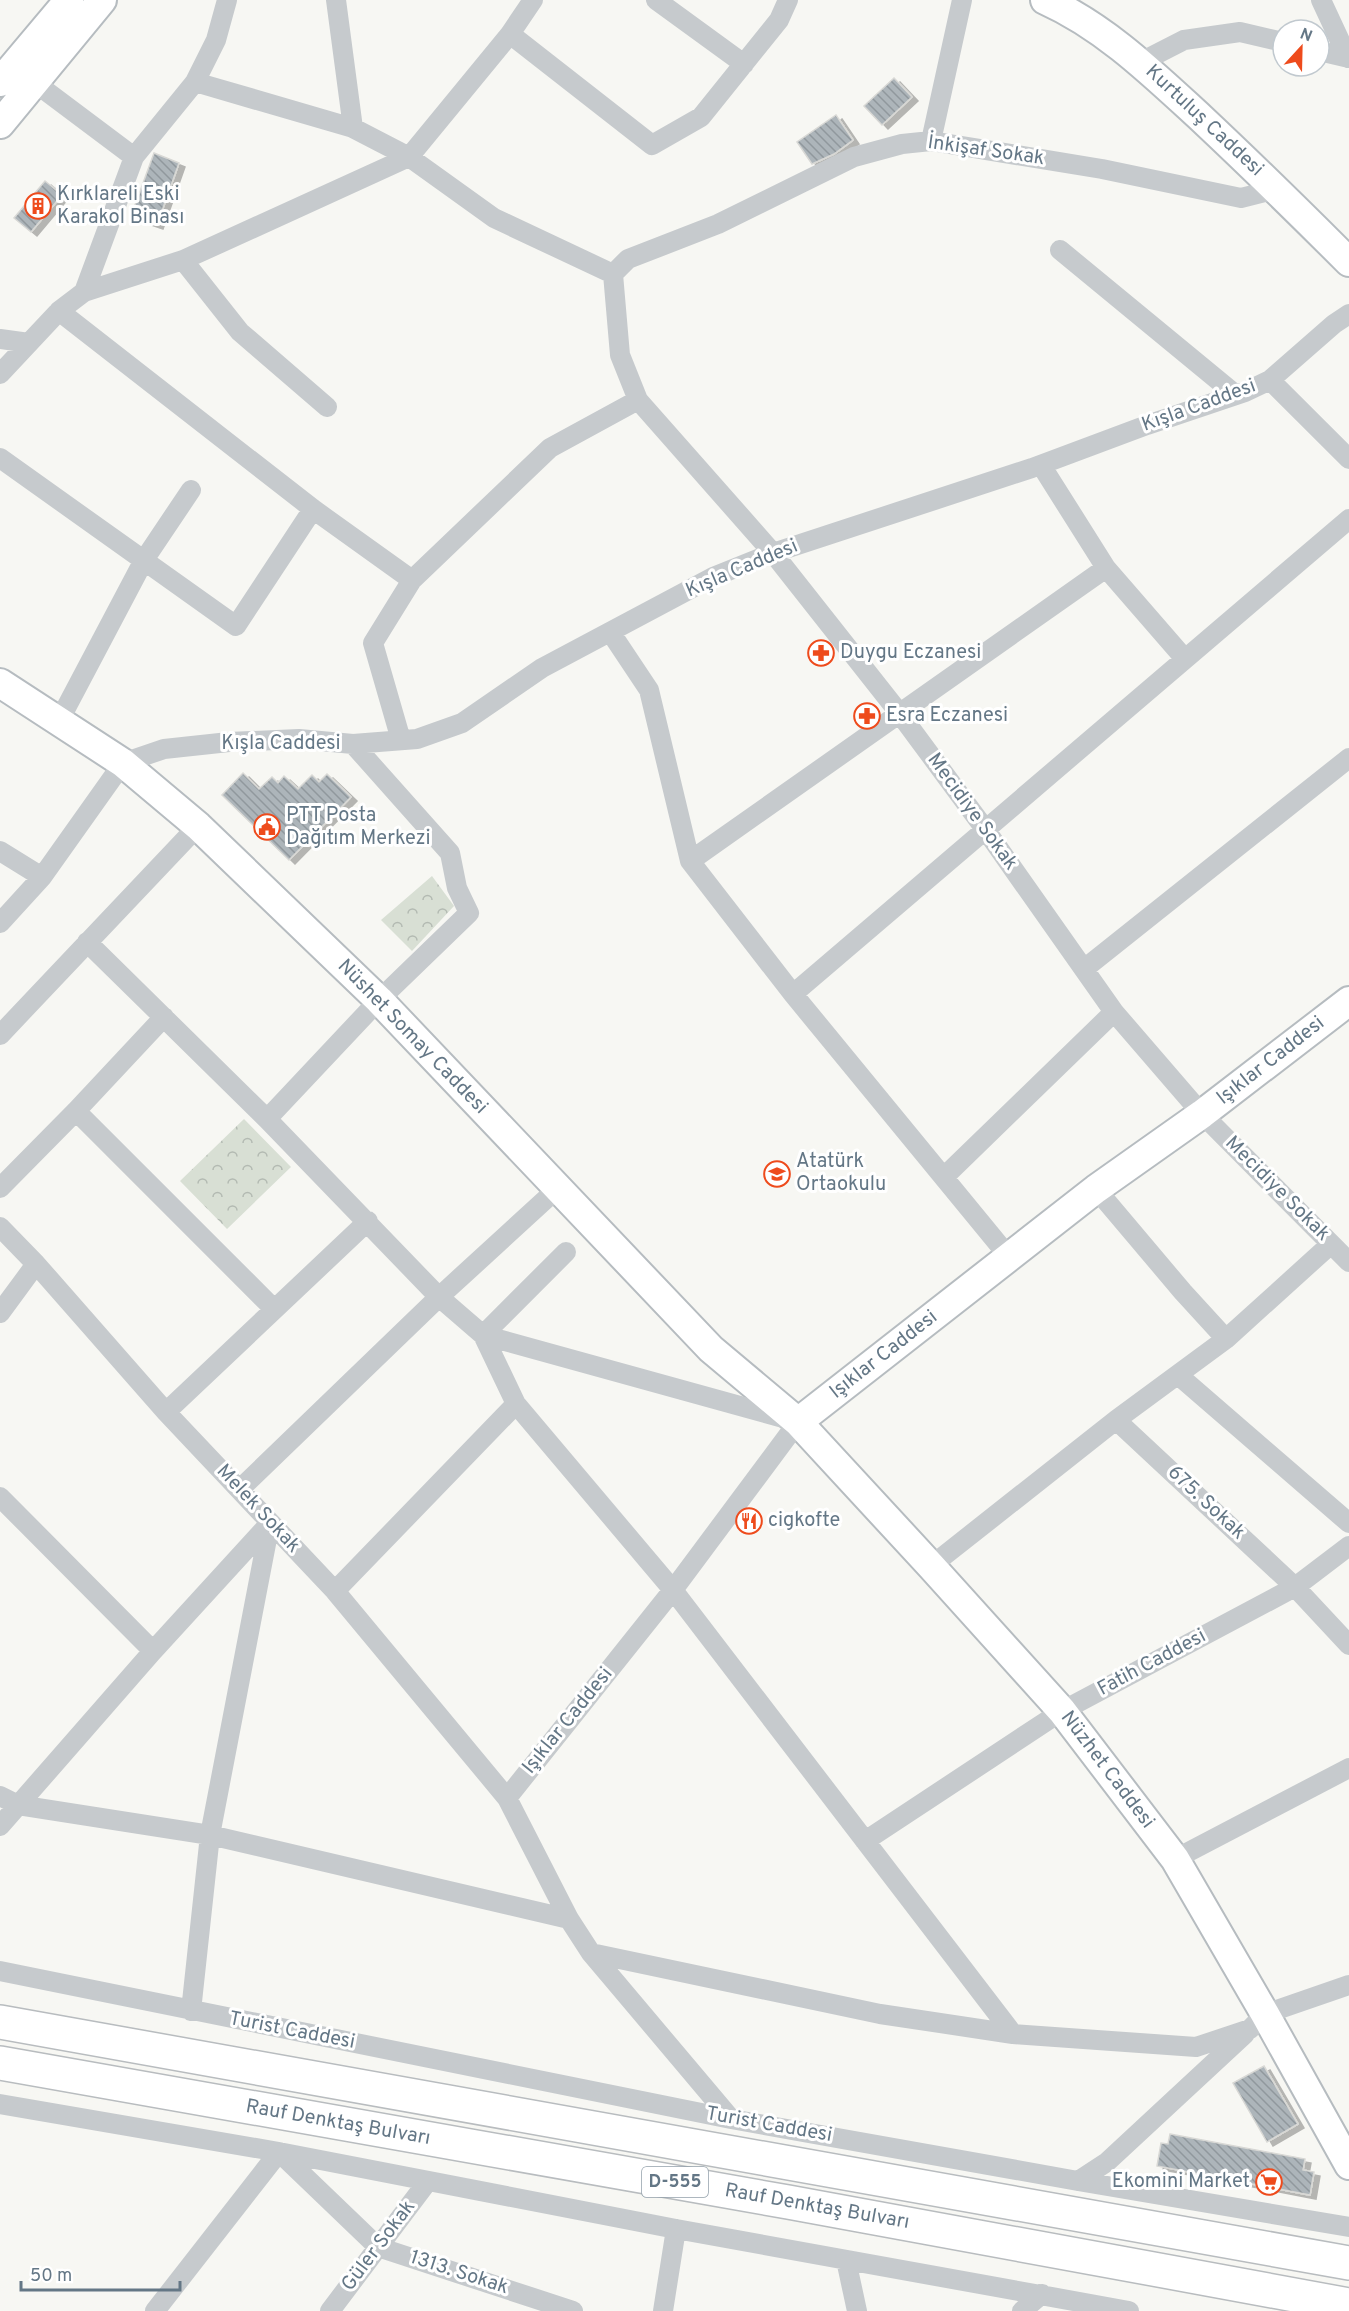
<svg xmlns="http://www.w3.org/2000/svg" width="1349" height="2311" font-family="Overpass,sans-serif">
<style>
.park{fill:url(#park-crowns)}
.building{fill:url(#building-back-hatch);stroke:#d8d8d5;stroke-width:1.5;filter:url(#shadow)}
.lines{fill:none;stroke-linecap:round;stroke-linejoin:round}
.secondary-casing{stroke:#b6bcc0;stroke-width:32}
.highway-casing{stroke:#b8bcbf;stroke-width:36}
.street{stroke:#c6cacd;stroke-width:20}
.secondary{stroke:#fff;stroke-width:28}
.highway{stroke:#fff;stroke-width:33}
.labels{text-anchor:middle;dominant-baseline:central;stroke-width:6;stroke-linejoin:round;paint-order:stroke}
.shield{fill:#fff;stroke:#92a0aa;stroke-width:1.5}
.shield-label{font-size:18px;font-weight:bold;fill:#647786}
.street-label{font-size:20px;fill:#647786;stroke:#fff}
.poi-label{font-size:20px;fill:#647786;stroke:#fff;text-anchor:start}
</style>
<defs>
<pattern id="park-crowns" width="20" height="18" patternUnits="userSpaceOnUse" patternTransform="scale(1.5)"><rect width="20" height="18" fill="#d8dfd4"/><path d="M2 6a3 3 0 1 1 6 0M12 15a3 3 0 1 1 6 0" fill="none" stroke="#b3bab2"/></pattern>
<pattern id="building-back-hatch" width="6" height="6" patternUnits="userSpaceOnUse" patternTransform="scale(1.5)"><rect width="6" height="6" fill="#adb5ba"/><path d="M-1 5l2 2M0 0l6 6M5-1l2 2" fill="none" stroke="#90989d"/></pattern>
<filter id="shadow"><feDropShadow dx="6" dy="4" stdDeviation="0" flood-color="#0004"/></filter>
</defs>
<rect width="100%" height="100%" fill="#f7f7f3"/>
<!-- park -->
<path class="park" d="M432 876 454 906 412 951 381 920Z
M244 1119 291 1167 227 1229 180 1181Z"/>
<!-- building -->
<path class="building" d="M894 78 912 97 882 125 864 106Z
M836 115 853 140 834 154 812 164 797 142Z
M154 153 179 163 157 225 131 216Z
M45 181 62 195 31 232 14 218Z
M243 773 259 789 272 777 278 783 284 776 298 789 312 775 319 782 327 774 351 797 289 860 222 795Z
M1264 2066 1298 2124 1267 2142 1233 2083Z
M1170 2134 1305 2159 1303 2170 1314 2172 1310 2195 1157 2166 1161 2143 1168 2144Z"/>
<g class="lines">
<!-- secondary casing -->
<g class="secondary-casing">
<path id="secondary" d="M1045 0C1105 27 1153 74 1201 118 1251 165 1300 213 1349 262
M0 82 69 0
M0 124 102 0
M0 683 123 763 198 826 379 1000 711 1349 798 1422 931 1566 1062 1711 1175 1859 1265 2014 1349 2165
M798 1422 1096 1189 1202 1114 1349 1001"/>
</g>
<!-- highway casing -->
<g class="highway-casing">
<path id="highway" d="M0 2022 1349 2263
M0 2063 788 2202 1349 2305"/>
</g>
<!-- street -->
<path class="street" d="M336 0 353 128
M656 0 744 64
M1321 0 1348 58
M510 34 652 145 701 117 779 20 788 0
M1319 51 1349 58
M1141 62 1184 40 1240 32 1283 42
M34 82 134 157
M195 82 216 40 227 0
M931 141 962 0
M1060 250 1236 395
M183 260 240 332 327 407
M613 274 620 355 638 400 773 553 900 714 985 829 1114 1012 1202 1114 1349 1262
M613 274 628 259 718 224 854 157 902 144 931 141 1102 169 1241 198 1277 189
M84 292 134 157 195 82 353 128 409 157 494 218 613 274
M59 311 313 509 412 580
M0 339 29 343
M0 374 59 311 84 292 183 260 409 157 510 34 533 0
M1270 380 1349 459
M0 458 236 626 313 509
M1041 465 1106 568 1185 659
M611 633 649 690 690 861 793 994 1009 1257
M59 721 144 560 191 490
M401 740 373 643 412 580 550 448 638 400
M0 851 42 877
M690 861 1106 568
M0 923 42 877 123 763 164 749 229 742 299 739 353 744 417 739 462 723 542 668 713 577 773 553 1032 468 1147 425 1245 392 1270 380 1334 324 1349 314
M87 942 267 1119 439 1297 483 1335 798 1422 673 1590 507 1798
M1084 969 1349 758
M793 994 1349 519
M0 1035 198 826
M76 1111 274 1309
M267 1119 379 1000 469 913 457 888 450 853 353 744
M944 1177 1114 1012
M0 1188 76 1111 164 1017
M1096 1189 1183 1292 1226 1339
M0 1227 36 1264 166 1412 335 1591 507 1798 569 1919 591 1953 731 2119
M0 1313 36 1264
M1178 1375 1349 1523
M516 1404 483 1335 566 1252
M166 1412 368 1221
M1116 1420 1295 1587 1349 1645
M240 1489 439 1297 558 1188
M0 1497 153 1651
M931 1566 1116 1420 1226 1339 1331 1244
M335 1591 516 1404 673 1590 1013 2034
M0 1796 18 1805 210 1835 569 1919
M0 1826 153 1651 270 1523
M865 1841 1062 1711 1295 1587 1349 1546
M1175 1859 1349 1768
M591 1953 880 2014 1013 2034 1196 2047 1250 2029 1265 2014 1349 1985
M0 1971 731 2119 1078 2181 1349 2227
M191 2011 210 1835 270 1523
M0 2104 279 2152 676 2229 1129 2311
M1078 2181 1107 2162 1245 2034
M846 2260 857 2311
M155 2311 279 2152 378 2247 573 2311
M330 2311 428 2181
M663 2311 676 2229
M1022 2311 1042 2294"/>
<!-- secondary -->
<use href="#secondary" class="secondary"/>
<!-- highway -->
<use href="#highway" class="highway"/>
</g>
<!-- icons -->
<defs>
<g id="building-ring" transform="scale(1.35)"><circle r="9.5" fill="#fff" stroke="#ee4b1c" stroke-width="1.5"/><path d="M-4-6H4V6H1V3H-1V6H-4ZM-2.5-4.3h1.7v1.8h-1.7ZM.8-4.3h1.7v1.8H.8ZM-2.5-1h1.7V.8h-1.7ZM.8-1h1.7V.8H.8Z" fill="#ee4b1c"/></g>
<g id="pharmacy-ring" transform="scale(1.35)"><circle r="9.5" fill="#fff" stroke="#ee4b1c" stroke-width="1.5"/><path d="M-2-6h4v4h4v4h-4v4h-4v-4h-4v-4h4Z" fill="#ee4b1c"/></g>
<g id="civic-ring" transform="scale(1.35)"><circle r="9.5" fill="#fff" stroke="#ee4b1c" stroke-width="1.5"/><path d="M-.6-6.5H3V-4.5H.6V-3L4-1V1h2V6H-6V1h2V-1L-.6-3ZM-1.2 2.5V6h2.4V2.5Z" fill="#ee4b1c"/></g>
<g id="school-ring" transform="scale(1.35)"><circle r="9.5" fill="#fff" stroke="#ee4b1c" stroke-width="1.5"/><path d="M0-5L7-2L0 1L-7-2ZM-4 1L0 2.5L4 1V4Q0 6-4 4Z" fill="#ee4b1c"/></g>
<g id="restaurant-ring" transform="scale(1.35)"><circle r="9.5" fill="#fff" stroke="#ee4b1c" stroke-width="1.5"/><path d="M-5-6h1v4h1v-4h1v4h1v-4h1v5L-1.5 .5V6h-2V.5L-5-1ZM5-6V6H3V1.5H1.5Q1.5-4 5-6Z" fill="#ee4b1c"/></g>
<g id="supermarket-ring" transform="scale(1.35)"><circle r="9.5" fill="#fff" stroke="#ee4b1c" stroke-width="1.5"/><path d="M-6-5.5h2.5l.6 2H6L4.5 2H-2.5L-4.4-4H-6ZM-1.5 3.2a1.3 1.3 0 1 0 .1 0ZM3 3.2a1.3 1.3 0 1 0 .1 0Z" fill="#ee4b1c"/></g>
</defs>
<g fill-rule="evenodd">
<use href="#building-ring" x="38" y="206"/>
<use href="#pharmacy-ring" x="821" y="653"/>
<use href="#pharmacy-ring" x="867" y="716"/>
<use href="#civic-ring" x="267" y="827"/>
<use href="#school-ring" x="777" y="1174"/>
<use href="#restaurant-ring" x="749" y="1521"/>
<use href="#supermarket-ring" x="1269" y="2182"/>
</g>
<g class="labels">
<!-- shield labels -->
<rect class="shield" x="642" y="2167" width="66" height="30" rx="4.5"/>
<g class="shield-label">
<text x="675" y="2182">D-555</text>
</g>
<!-- street labels -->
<g class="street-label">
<text transform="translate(1204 121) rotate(43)">Kurtuluş Caddesi</text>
<text transform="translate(986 151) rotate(8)">İnkişaf Sokak</text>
<text transform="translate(1199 406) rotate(-20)">Kışla Caddesi</text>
<text transform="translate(742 569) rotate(-23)">Kışla Caddesi</text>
<text x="281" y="744">Kışla Caddesi</text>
<text transform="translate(972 812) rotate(54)">Mecidiye Sokak</text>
<text transform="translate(412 1037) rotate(46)">Nüshet Somay Caddesi</text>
<text transform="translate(1271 1061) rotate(-38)">Işıklar Caddesi</text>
<text transform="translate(1277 1189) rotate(45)">Mecidiye Sokak</text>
<text transform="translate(884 1355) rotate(-38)">Işıklar Caddesi</text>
<text transform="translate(1206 1503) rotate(43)">675. Sokak</text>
<text transform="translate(258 1509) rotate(47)">Melek Sokak</text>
<text transform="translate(1152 1663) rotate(-28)">Fatih Caddesi</text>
<text transform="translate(568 1721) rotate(-51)">Işıklar Caddesi</text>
<text transform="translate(1107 1770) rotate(53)">Nüzhet Caddesi</text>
<text transform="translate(292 2031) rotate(11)">Turist Caddesi</text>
<text transform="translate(338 2123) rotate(10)">Rauf Denktaş Bulvarı</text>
<text transform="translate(769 2125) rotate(10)">Turist Caddesi</text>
<text transform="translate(817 2207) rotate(10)">Rauf Denktaş Bulvarı</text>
<text transform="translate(379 2246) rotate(-53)">Güler Sokak</text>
<text transform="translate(459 2273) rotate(18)">1313. Sokak</text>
</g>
<!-- poi labels -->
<g class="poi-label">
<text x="57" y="195">Kırklareli Eski<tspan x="57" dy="23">Karakol Binası</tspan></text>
<text x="840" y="653">Duygu Eczanesi</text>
<text x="886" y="716">Esra Eczanesi</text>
<text x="286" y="816">PTT Posta<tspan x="286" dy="23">Dağıtım Merkezi</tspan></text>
<text x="796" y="1162">Atatürk<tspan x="796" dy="23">Ortaokulu</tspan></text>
<text x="768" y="1521">cigkofte</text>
<text x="1250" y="2182" text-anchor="end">Ekomini Market</text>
</g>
</g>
<!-- north arrow -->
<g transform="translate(1301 48) rotate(22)"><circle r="28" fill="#ffffff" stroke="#c1c9cf" stroke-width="1.5"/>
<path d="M0-4.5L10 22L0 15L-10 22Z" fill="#ee4b1c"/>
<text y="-9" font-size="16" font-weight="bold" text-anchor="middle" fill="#647786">N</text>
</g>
<!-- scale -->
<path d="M21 2281v9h159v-9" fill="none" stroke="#647786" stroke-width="3"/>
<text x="30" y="2281" font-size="18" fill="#647786" stroke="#ffffff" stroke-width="4.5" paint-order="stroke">50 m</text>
</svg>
